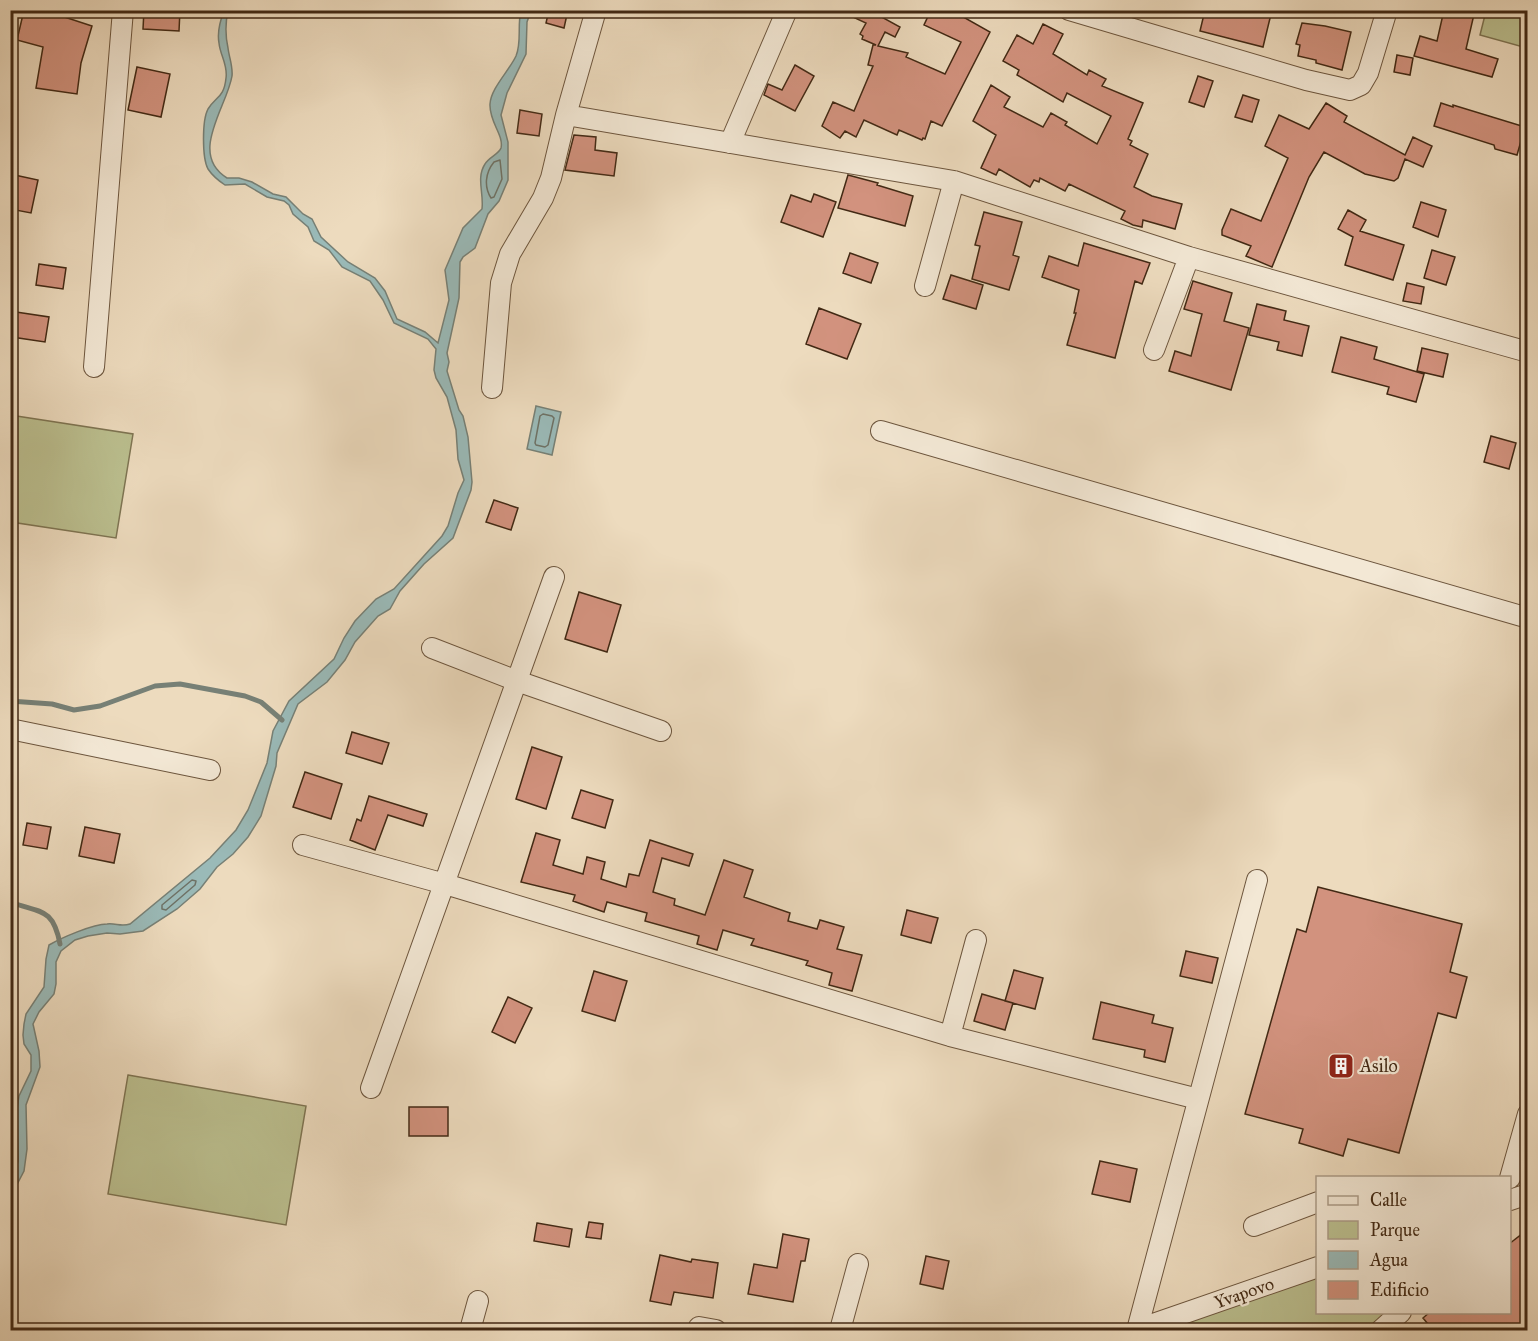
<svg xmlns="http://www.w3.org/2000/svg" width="1538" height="1341" font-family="'IM FELL Great Primer',serif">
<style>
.green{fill:#bbbf8f;stroke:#7e7452;stroke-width:1.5}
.water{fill:#9abab8;stroke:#778076;stroke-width:1.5}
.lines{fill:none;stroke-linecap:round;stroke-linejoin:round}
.shore{stroke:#6e7266;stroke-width:1.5}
.stream{stroke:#778076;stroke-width:5}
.building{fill:#d2927e;stroke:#422914;stroke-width:1.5}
.minor-casing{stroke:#6d563e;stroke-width:22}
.minor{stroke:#f3e8d5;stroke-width:20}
.labels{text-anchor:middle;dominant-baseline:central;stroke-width:4.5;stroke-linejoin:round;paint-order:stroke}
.poi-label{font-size:18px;fill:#422914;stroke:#f3e8d5;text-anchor:start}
.street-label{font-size:18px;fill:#422914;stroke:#f3e8d5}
</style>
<rect width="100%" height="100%" fill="#eddbbe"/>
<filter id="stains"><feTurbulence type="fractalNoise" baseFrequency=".00333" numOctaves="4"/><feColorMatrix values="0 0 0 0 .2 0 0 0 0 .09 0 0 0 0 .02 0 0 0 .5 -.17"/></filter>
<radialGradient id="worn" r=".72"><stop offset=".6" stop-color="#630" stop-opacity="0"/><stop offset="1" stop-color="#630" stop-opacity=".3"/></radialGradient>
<!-- green -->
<path class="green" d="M1486 11H1503L1527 17V48L1480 35Z
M10 415 133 434 116 538 11 522Z
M128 1075 306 1106 286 1225 108 1194Z
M1317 1272 1318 1312 1390 1313 1373 1330H1165Z"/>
<!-- water -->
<path class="water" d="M224 11H228C225 24 225 34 228 48 229 57 233 66 232 76 227 107 188 154 227 178H239L252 182 273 194 286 197 303 214 312 219 321 237 348 262 375 278 385 291 397 319 425 332 438 343 449 300 445 270 463 228 482 209C484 193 476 178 485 164 489 157 499 154 501 148 504 135 489 122 490 104 491 88 509 71 516 56 522 42 517 25 521 11H531L527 22 526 54 507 93 501 115 508 142V180L499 201 488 214 475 248 463 257 460 262 459 298 447 353 449 362 447 371 459 410 463 416 468 437 472 482 471 490 453 538 424 564 400 591 390 609 378 616 355 642 345 660 327 682 298 704 277 753 276 766 261 816 248 837 233 854 217 867 200 889 177 909 143 931 120 934 107 933 88 936 75 940 61 951 56 962V984L54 994 39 1012 33 1024 39 1051 40 1067 26 1105 27 1149 24 1171 11 1196V1174L16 1169 18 1161 17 1109 19 1096 31 1071V1055L24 1044 23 1035 24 1024 26 1014 44 987 46 959 49 945C61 938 93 924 107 924 116 923 121 927 130 924L210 858 236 830 248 810 267 763 273 731 289 701 334 659 344 638 355 621 376 599 394 589 442 536 448 526 458 493 464 480 458 459 456 430 447 397 436 378 434 370 436 349 428 339 394 323 383 300 370 281 342 267 329 250 314 241 308 227 293 214 289 205 284 201 267 197 245 184 225 185C219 181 212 175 208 169 202 158 202 120 208 109 216 96 224 98 226 78 228 65 220 55 219 43 217 32 220 21 224 11Z
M536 406 561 412 552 455 527 449Z"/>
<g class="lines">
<!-- shore -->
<path class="shore" d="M500 160 502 179 494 197 491 198C484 187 485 173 494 162Z
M543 414 552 416 554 418 548 445 545 447 536 445 535 443 540 416Z
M192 880 196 881 195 885 166 910 162 909V905Z"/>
<!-- stream -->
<path class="stream" d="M10 701 52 704 74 710 100 706 155 686 180 684 245 696 261 702 282 720
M10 873 13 875 10 882
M10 902C40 913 53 907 60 944"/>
</g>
<!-- building -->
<path class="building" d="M24 10H43L92 26 81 63 77 94 36 88 43 47 17 40Z
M144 10H180L179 31 143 29Z
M549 10H568L564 28 546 23Z
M838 10H869L900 27 895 37 885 32 878 46 908 53 906 57 945 74 961 42 924 25 931 10H951L990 32 942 126 931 121 925 139 923 138 922 140 899 130 897 135 864 120 856 137 845 131 840 138 822 126 833 102 854 111 873 66 868 65 873 45H876L862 39 863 36 860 34 866 23Z
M1205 10H1272L1263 47 1200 31Z
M1444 10H1475L1466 49 1498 59 1492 77 1414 56 1420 36 1437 41Z
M1302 23 1325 26 1351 32 1342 70 1316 63V60L1298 56 1300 45 1296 44Z
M1043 24 1063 34 1053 54 1087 75 1089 70 1106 79 1102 86 1143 103 1128 139 1132 141 1130 145 1148 154 1134 187 1152 196 1182 204 1175 229 1143 220 1142 227 1133 225 1121 219 1125 211 1069 184 1065 191 1040 178 1039 182 1034 180 1030 187 999 169 996 175 981 168 996 135 973 121 991 85 1010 97 1004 107 1043 127 1051 113 1067 122 1065 125 1097 144 1111 116 1067 93 1063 102 1017 75 1019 70 1003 61 1017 35 1033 44Z
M1397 55 1413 58 1410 75 1394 72Z
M795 65 814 76 795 111 764 95 768 84 782 90Z
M137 67 170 74 161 117 128 110Z
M1198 76 1213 81 1204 107 1189 102Z
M1243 95 1259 100 1252 122 1235 117Z
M1326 103 1347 116 1344 122 1405 155 1413 137 1432 146 1423 167 1405 159 1398 178 1394 181 1365 174 1324 152 1309 177 1272 267 1246 256 1251 246 1222 235V230L1231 209 1261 221 1288 158 1265 146 1279 115 1309 129Z
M1441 103 1453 107V105L1525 127 1517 155 1495 149 1494 145 1434 126Z
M520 110 542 114 539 136 517 133Z
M574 135 596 137 595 150 617 153 614 176 565 170Z
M10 174 38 180 31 213 10 209Z
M848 175 878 183 877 185 913 196 905 226 838 208Z
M814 194 836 202 823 237 781 222 791 195 811 202Z
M1421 202 1446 210 1438 237 1413 227Z
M1348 210 1366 220 1360 231 1404 245 1393 280 1345 265 1353 237 1338 229Z
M984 212 1022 222 1013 255 1019 257 1009 290 972 279 980 246 975 245Z
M1084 243 1150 263 1142 284 1135 281 1115 358 1067 345 1076 313H1074L1079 290 1042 277 1049 256 1078 266Z
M1432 250 1455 257 1446 285 1424 278Z
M850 253 878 263 871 283 843 273Z
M39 264 66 268 63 289 36 285Z
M951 275 983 285 976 309 943 299Z
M1193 281 1232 293 1224 321 1249 328 1231 390 1169 371 1175 351 1191 356 1202 314 1184 309Z
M1407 283 1424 287 1421 304 1403 301Z
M1257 304 1286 311 1284 320 1309 326 1302 356 1277 350 1279 342 1249 335Z
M819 308 861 324 847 359 806 344Z
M16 312 49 317 45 342 12 337Z
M1341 337 1377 347 1374 359 1424 374 1416 402 1387 394 1389 387 1332 372Z
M1422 348 1448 354 1443 377 1417 371Z
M1491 436 1516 443 1509 469 1484 462Z
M494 500 518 508 511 530 486 522Z
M579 592 621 605 607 652 565 639Z
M352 732 389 743 382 764 346 753Z
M532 747 562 757 546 809 516 799Z
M305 772 342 784 331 819 293 807Z
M581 790 613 800 605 828 572 818Z
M369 796 427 814 423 826 388 815 375 850 350 840 357 819 361 821Z
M27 823 51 827 47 849 23 845Z
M85 827 120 834 114 863 79 856Z
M536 833 560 840 553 865 583 874 587 857 605 862 601 879 626 887 629 874 639 876 650 840 693 854 689 866 662 858 653 892 675 899 674 905 705 915 724 860 753 870 744 897 790 913 788 921 817 929 820 920 844 927 837 949 862 955 852 991 829 985 832 973 806 965 808 961 751 945 754 939 723 930 717 950 697 944 699 936 645 921 647 913 607 902 604 912 573 901 575 895 521 882Z
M1318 887 1462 924 1450 972 1467 977 1456 1018 1438 1013 1399 1153 1348 1139 1343 1156 1299 1143 1303 1129 1245 1114 1297 929 1306 932Z
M907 910 938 918 931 943 901 935Z
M1186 951 1218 958 1212 983 1180 976Z
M1014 970 1043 978 1035 1009 1005 1001Z
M594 971 627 981 615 1021 582 1011Z
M982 994 1013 1003 1005 1030 974 1021Z
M508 997 532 1008 515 1043 492 1032Z
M1101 1002 1154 1015 1152 1023 1173 1028 1165 1062 1144 1057 1145 1050 1093 1039Z
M409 1107H448V1136H409Z
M1100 1161 1137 1169 1130 1202 1092 1194Z
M589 1222 603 1224 601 1239 586 1237Z
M537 1223 572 1229 569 1247 534 1241Z
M1527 1230V1330H1433L1423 1318 1430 1312H1509V1244Z
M783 1234 809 1239 805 1261H801L793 1302 748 1294 754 1264 777 1268Z
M660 1255 691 1262 692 1259 718 1263 713 1298 674 1292 671 1305 650 1301Z
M926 1256 949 1261 943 1289 920 1284Z"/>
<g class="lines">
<!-- minor casing -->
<g class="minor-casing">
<path id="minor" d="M1069 10 1306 80 1350 90 1361 85 1368 73 1387 10
M566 115 954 181 1189 257 1528 352
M730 143 787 10
M925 286 954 181
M1154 350 1189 257
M94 367 123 10
M492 388 501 283 510 254 543 198 551 178 566 115 596 10
M881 431 1528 618
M432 648 517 681 661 731
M10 729 210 770
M303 845 445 884 950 1036 1198 1099
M950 1036 976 940
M371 1088 554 577
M1510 1178 1528 1114
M1510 1200 1528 1194
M1254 1226 1318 1202
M699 1327 716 1330
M470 1330 478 1301
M840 1330 858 1264
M1136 1330 1318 1267
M1137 1330 1257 880
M1381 1330 1401 1312"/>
</g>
<!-- minor -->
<use href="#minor" class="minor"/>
</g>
<!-- icons -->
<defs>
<g id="building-square" transform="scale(1.35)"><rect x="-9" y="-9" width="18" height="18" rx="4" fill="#8f2418" stroke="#f3e8d5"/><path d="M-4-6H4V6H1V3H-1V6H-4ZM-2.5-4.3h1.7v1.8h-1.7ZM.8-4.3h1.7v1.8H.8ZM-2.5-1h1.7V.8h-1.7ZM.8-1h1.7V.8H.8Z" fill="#fff"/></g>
</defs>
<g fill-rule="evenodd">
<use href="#building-square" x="1341" y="1066"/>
</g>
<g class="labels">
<!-- poi labels -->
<g class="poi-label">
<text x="1360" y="1066">Asilo</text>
</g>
<!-- street labels -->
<g class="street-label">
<text transform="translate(1244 1293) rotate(-19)">Yvapovo</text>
</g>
</g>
<!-- margin -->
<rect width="1538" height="1341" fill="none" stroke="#eddbbe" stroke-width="36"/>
<rect x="12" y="12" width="1514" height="1317" fill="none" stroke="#422914" stroke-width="3"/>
<rect x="18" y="18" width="1502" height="1305" fill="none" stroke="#422914" stroke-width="1.5"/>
<!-- legend -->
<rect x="1316" y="1176" width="195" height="138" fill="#f3e8d5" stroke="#ac9c88" stroke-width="1.5"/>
<rect x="1328" y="1196" width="30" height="9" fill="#f3e8d5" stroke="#ac9c88" stroke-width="1.5"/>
<text x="1370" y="1206" font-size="18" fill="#422914">Calle</text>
<rect x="1328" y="1221" width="30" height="18" fill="#bbbf8f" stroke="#ac9c88" stroke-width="1.5"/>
<text x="1370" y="1236" font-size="18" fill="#422914">Parque</text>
<rect x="1328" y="1251" width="30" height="18" fill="#9abab8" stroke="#ac9c88" stroke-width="1.5"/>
<text x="1370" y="1266" font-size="18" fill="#422914">Agua</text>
<rect x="1328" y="1281" width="30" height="18" fill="#d2927e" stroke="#ac9c88" stroke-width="1.5"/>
<text x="1370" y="1296" font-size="18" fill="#422914">Edificio</text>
<rect width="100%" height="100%" filter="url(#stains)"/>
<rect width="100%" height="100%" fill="url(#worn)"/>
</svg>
